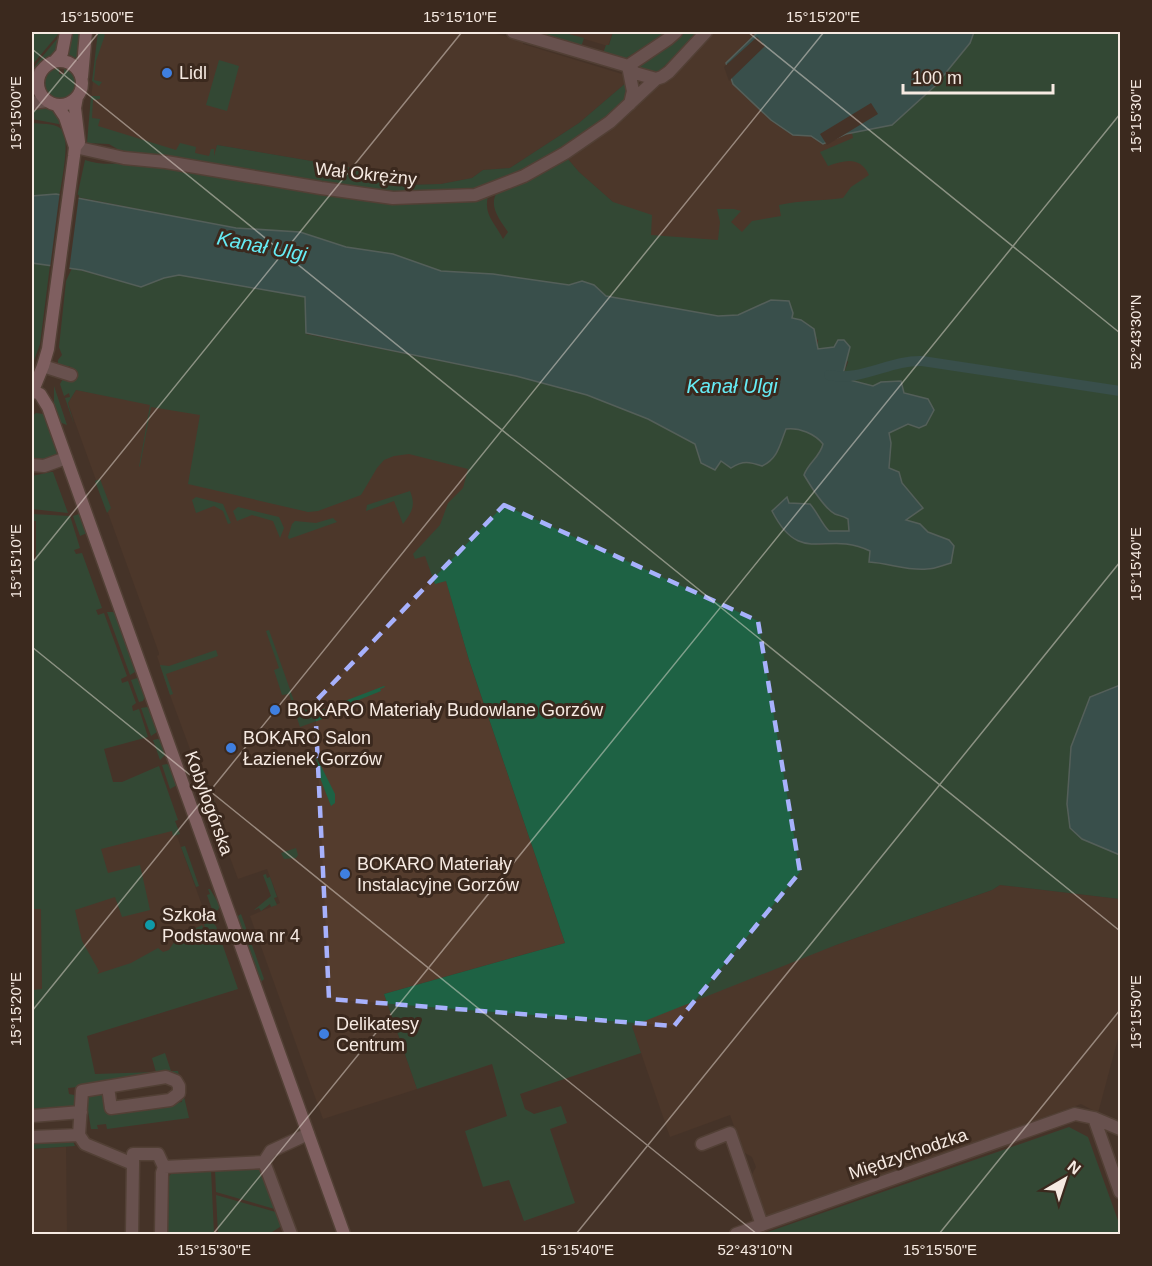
<svg xmlns="http://www.w3.org/2000/svg" width="1152" height="1266" font-family="Arial,sans-serif">
<style>
.built{fill:#543c2d}
.green{fill:#1e6244}
.water{fill:#2a7175;stroke:#679596;stroke-width:1.5}
.pier{fill:#463328}
.lines{fill:none;stroke-linecap:round;stroke-linejoin:round}
.canal{stroke:#2a7175;stroke-width:10}
.street-casing{stroke:#625046;stroke-width:15}
.secondary-casing{stroke:#625046;stroke-width:15}
.street{stroke:#93757d;stroke-width:12}
.secondary{stroke:#c596a4;stroke-width:12}
.marked{fill:none;stroke:#a7b1fc;stroke-width:4.5;stroke-dasharray:12 8;stroke-linejoin:round}
.ticks{fill:none;stroke:#f6eae2;stroke-width:1.5;stroke-opacity:0.45}
.shop-dot{fill:#3f7fe0;stroke:#3b291e;stroke-width:2}
.culture-dot{fill:#0f9aa8;stroke:#3b291e;stroke-width:2}
.labels{text-anchor:middle;dominant-baseline:central;stroke-width:6;stroke-linejoin:round;paint-order:stroke}
.poi-label{font-size:18px;fill:#f6eae2;stroke:#3b291e;text-anchor:start}
.street-label{font-size:18px;fill:#f6eae2;stroke:#3b291e}
.water-label{font-size:20px;font-style:italic;fill:#66ecf5;stroke:#3b291e}
.neatline{fill:none;stroke:#f6eae2;stroke-width:2}
.ticks-label{font-size:15px;text-anchor:middle;fill:#f6eae2}
</style>
<rect width="100%" height="100%" fill="#463328"/>
<!-- built -->
<path class="built" d="M98 32H489L523 41V44L622 74 627 82 579 123 510 168 483 170 472 178 441 184 408 185 394 175 217 145 213 162 88 129Z
M561 32H613L608 46Z
M709 32H758L726 63 793 135 811 136 823 144 846 134 892 125 867 196 652 261 613 202 579 172 567 158 623 120 662 77Z
M76 390 498 469 444 573 469 660 565 943 384 994 417 1089 323 1119 250 916 280 903 267 869 238 879 170 695 157 656 159 655V653L68 403Z
M165 803 233 991 32 990V909H40V843Z
M1000 885 1120 899V1031L1098 1113 1081 1104 769 1216 762 1213 751 1176 756 1167 752 1157 743 1152 730 1115 670 1137 629 1018 992 890Z
M66 1147 67 1234H32V1149Z"/>
<!-- green -->
<path class="green" d="M32 32H60L32 65Z
M71 32H80L78 59 68 54Z
M98 32H102L105 35 96 61 94 80 102 82 99 86 92 81Z
M543 32H561L584 38 580 50 541 37Z
M613 32H667L620 62 602 56 606 45H609Z
M676 32H700L656 74 628 66Z
M974 32H1120V899L1000 885 992 890 836 945 632 1026 641 1053 520 1094 525 1109 534 1114 561 1106 567 1123 550 1129 575 1203 524 1221 509 1180 483 1187 465 1131 507 1116 492 1064 417 1089 384 994 565 943 469 660 446 581 435 584 425 556 415 559 413 554 440 525 448 503 463 488 468 469 409 454 394 456 384 460 377 468 361 495 318 511 308 512 188 484 200 415 151 407 140 466 139 467 150 405 76 390 68 403 74 424 65 398 70 397 69 393 64 396 60 384 64 377 72 378 70 366 64 368 58 367V360L62 355 59 347 66 281 72 268 141 287 164 278 179 275 305 297 306 334 516 376 587 394 648 419 695 444 701 463C721 461 744 460 762 466 778 459 780 444 786 429 799 427 815 434 823 444L821 452 810 464 843 516 848 519 850 531H829L803 505 789 503 787 498 772 511 818 545C838 542 852 542 870 551L869 562C889 563 907 571 927 569 935 569 943 565 950 563L954 546 949 540 928 532 920 524 905 520 923 508 889 468 891 443 889 432 908 424 919 428 904 393 901 381 881 382 873 386 842 378 848 362 834 347 818 349V340L792 318 793 313 789 301 771 300 738 315 718 316 606 296 594 285 582 281 569 285 493 274 440 271 393 254 346 247 300 232 236 228 77 197 85 160C103 167 126 162 145 163L407 202H454L488 196C483 215 496 224 503 239L508 232C499 219 486 203 500 189L537 176 567 158 579 172 613 202 652 215 651 235 718 240 720 222 717 209H734L741 211 731 222 742 232 752 221 781 216 779 205C801 200 821 201 843 198L851 187 869 175C860 156 845 160 828 166L820 152 853 138 852 133 892 125 970 43Z
M62 33 59 48 42 62 32 73V69Z
M219 60 239 66 227 111 206 105Z
M59 66V74H64V66L71 70 76 79 73 93C50 112 29 74 59 66Z
M627 82 629 100 610 122 548 161 479 190 410 196 163 159 119 150 109 144 87 143 91 96H100V99L93 100 92 118 100 119 98 126 176 150 180 143 196 147 195 153 209 156 211 149H214V156L217 145 394 175 410 179 408 185 441 184 472 178 483 170 510 168 579 123Z
M32 106C51 106 54 108 64 125L32 119Z
M32 123C39 124 54 123 60 128 72 135 61 182 60 194L32 196Z
M32 263 50 265 40 344 32 366Z
M54 386 67 425 59 422 54 404Z
M36 413 43 414 46 418 58 452C52 462 42 462 32 461V416Z
M51 472H53L68 513 32 509V476Z
M100 479 111 508 107 513 95 481Z
M410 491C416 506 412 512 403 524L394 501 366 511 367 505Z
M196 497 223 504 231 523 228 524 223 511 214 506 196 513 192 500Z
M238 507 279 517 284 528 280 538 273 521 252 515 237 521 233 511Z
M32 514 70 516 80 548 74 550 76 554 82 553 102 608 96 610 98 615 104 613 127 676 121 679 122 683 128 681 136 703 132 706 133 711 139 709 148 737 104 749 113 782H122L159 766 178 820 175 821 180 834 173 836 172 831 101 849 108 873 140 865 150 910 122 917 115 897 75 910 82 941 99 971 97 974 131 963 158 948 163 952 169 950 176 939 202 925 207 938H209L204 924 211 921 216 926 238 989 87 1036 95 1074 156 1072 152 1058 165 1053 171 1071H178L189 1118 107 1129 106 1124 97 1125 98 1129H91L86 1099 87 1095 102 1093 106 1113 182 1102 176 1076 68 1088 69 1094 74 1095 78 1102 75 1107 32 1112V990L42 989 41 909H32V560L36 559V521H32Z
M79 514 87 533 80 536 73 516Z
M333 518 337 522 289 539 288 537 292 524 295 521 316 523Z
M107 612H113L117 616 136 668 135 672 130 675Z
M269 630 294 701 307 710 316 712 384 686 385 687 380 689 381 691 324 714 325 718 300 727 289 694 282 695 274 670 279 668 266 631Z
M216 650 218 656 166 674 173 694 170 695 160 665 169 666Z
M137 678 140 682 145 696 143 701 139 702 131 680Z
M147 707C153 711 157 725 157 732L151 736 141 708Z
M158 739 162 741 166 754 160 760 153 740Z
M317 758 335 794V803L331 806 313 760Z
M167 764 170 766 177 785 170 789 162 765Z
M200 777 203 786 208 784 226 834 224 838 216 820 223 840 212 808 208 809Z
M185 846 199 886 196 887 181 847Z
M296 848 298 855 296 858 284 859 281 853Z
M266 874 267 878 270 877 277 897 274 898 277 905 271 907 270 904 261 911 259 908 254 910 271 896 263 875Z
M208 889H210L220 906 218 910 213 912 207 895 210 894Z
M241 914 264 979 260 983 238 921V916Z
M1069 1127 1088 1137 1120 1226V1234H762Z
M72 1139 75 1146 32 1149V1140Z
M257 1167 261 1168 278 1210 216 1192 215 1170Z
M211 1170 214 1234H165L167 1178 174 1171Z
M216 1195 279 1213 283 1225 269 1234H218Z"/>
<!-- water -->
<path class="water" d="M758 32H974L970 43 935 86 892 125 846 134 823 144 811 136 793 135 771 120 733 84 726 63Z
M56 194 236 228 300 232 346 247 393 254 441 271 493 274 569 285 582 281 594 285 606 296 718 316 738 315 771 300 789 301 793 313 792 318 801 320 814 329 818 349 834 347 838 340H844L850 347 842 378 873 386 881 382 901 381 904 393 928 399 934 410 926 425 919 428 908 424 889 433 891 443 889 468 899 472 902 483 923 508 906 520 920 524 928 532 949 540 954 546 951 563C943 565 935 569 927 569 907 571 889 563 869 562L870 551C826 529 801 568 772 511L787 497 789 503 810 504C818 513 821 523 829 531H849L848 519C843 516 840 516 835 514 825 509 810 485 804 475 808 463 820 457 823 444 815 434 799 427 786 429 780 444 778 459 762 466 750 462 743 460 731 468L721 461 715 470 701 463 695 444 648 419 587 395 516 376 306 333 305 297 179 275 164 278 141 287 82 270 32 263V196Z
M1120 685V855L1082 839 1070 828 1067 804 1071 747 1090 697Z"/>
<!-- pier -->
<path class="pier" d="M757 37 765 46 729 81 724 67Z
M871 103 878 114 827 145 820 134Z
M60 191 79 195 69 271 50 268Z"/>
<g class="lines">
<!-- canal -->
<path class="canal" d="M829 375C860 382 890 360 922 361L1120 391"/>
<!-- street casing -->
<g class="street-casing">
<path id="street" d="M513 32 628 66 635 73 656 79
M32 81 41 71
M32 103 47 101
M630 104 633 91 628 66 668 39 676 32
M75 147 124 158 166 162 321 188 393 198 475 195 524 176 565 153 610 122 656 79 662 77 669 72 706 32
M43 366 71 375
M32 465 44 466 66 458
M32 1116 81 1112
M1094 1118 1120 1192
M79 1135 82 1091 166 1077 176 1081 179 1086V1093L170 1100 111 1108 108 1087
M79 1135 85 1144 133 1164 132 1234
M32 1137 79 1135
M702 1144 730 1133 762 1225
M264 1162 271 1151 308 1134
M133 1164V1154H158L164 1167 162 1173 161 1234
M164 1167 264 1162 291 1234
M736 1234 1075 1114 1094 1118 1120 1129"/>
</g>
<!-- secondary casing -->
<g class="secondary-casing">
<path id="secondary" d="M38 83a22 22 0 1 1 44 0a22 22 0 1 1-44 0Z
M55 61 62 53 66 32
M82 77 86 32
M57 105 65 117 75 147
M32 391 40 394 48 407 344 1234
M32 393 43 366 48 349 74 156 75 147 79 142 75 108 77 97"/>
</g>
<!-- street -->
<use href="#street" class="street"/>
<!-- secondary -->
<use href="#secondary" class="secondary"/>
</g>
<!-- marked area -->
<path d="M0 0H1152V1266H0ZM504 505 758 621 800 872 674 1026 329 999 315 702Z" fill="#463328" fill-opacity=".55" fill-rule="evenodd"/>
<path class="marked" d="M504 505 758 621 800 872 674 1026 329 999 315 702Z"/>
<!-- ticks -->
<path class="ticks" d="M748 32 1120 333M32 49 1120 931M32 114 99 32M32 563 462 32M32 647 757 1234M32 1011 824 32M213 1234 1120 114M576 1234 1120 562M939 1234 1120 1010"/>
<!-- markers -->
<g class="shop-dot">
<circle cx="167" cy="73" r="6"/>
<circle cx="275" cy="710" r="6"/>
<circle cx="231" cy="748" r="6"/>
<circle cx="345" cy="874" r="6"/>
<circle cx="324" cy="1034" r="6"/>
</g>
<circle class="culture-dot" cx="150" cy="925" r="6"/>
<g class="labels">
<!-- poi labels -->
<g class="poi-label">
<text x="179" y="73">Lidl</text>
<text x="287" y="710">BOKARO Materiały Budowlane Gorzów</text>
<text x="243" y="738">BOKARO Salon<tspan x="243" dy="21">Łazienek Gorzów</tspan></text>
<text x="357" y="864">BOKARO Materiały<tspan x="357" dy="21">Instalacyjne Gorzów</tspan></text>
<text x="162" y="915">Szkoła<tspan x="162" dy="21">Podstawowa nr 4</tspan></text>
<text x="336" y="1024">Delikatesy<tspan x="336" dy="21">Centrum</tspan></text>
</g>
<!-- street labels -->
<g class="street-label">
<text transform="translate(366 174) rotate(6)">Wał Okrężny</text>
<text transform="translate(209 803) rotate(70)">Kobylogórska</text>
<text transform="translate(908 1154) rotate(-19)">Międzychodzka</text>
</g>
<!-- water labels -->
<g class="water-label">
<text transform="translate(262 246) rotate(11)">Kanał Ulgi</text>
<text x="732" y="386">Kanał Ulgi</text>
</g>
</g>
<!-- border -->
<rect width="1152" height="1266" fill="none" stroke="#3b291e" stroke-width="66"/>
<!-- north arrow -->
<g transform="translate(1065 1179) rotate(39)" stroke="#3b291e" stroke-width="4.5" paint-order="stroke">
<path d="M0-4.5L10 22L0 15L-10 22Z" fill="#f6eae2"/>
<text y="-9" font-size="16" font-weight="bold" text-anchor="middle" fill="#f6eae2">N</text>
</g>
<!-- scale -->
<path d="M903 84v9h150v-9" fill="none" stroke="#f6eae2" stroke-width="3"/>
<text x="912" y="84" font-size="18" fill="#f6eae2" stroke="#3b291e" stroke-width="4.5" paint-order="stroke">100 m</text>
<rect x="33" y="33" width="1086" height="1200" class="neatline"/>
<g class="ticks-label">
<text x="97" y="22">15°15'00"E</text>
<text x="460" y="22">15°15'10"E</text>
<text x="823" y="22">15°15'20"E</text>
<text transform="translate(16 113) rotate(-90)" y="5">15°15'00"E</text>
<text transform="translate(1136 116) rotate(-90)" y="5">15°15'30"E</text>
<text transform="translate(1136 332) rotate(-90)" y="5">52°43'30"N</text>
<text transform="translate(16 561) rotate(-90)" y="5">15°15'10"E</text>
<text transform="translate(1136 564) rotate(-90)" y="5">15°15'40"E</text>
<text transform="translate(16 1009) rotate(-90)" y="5">15°15'20"E</text>
<text transform="translate(1136 1012) rotate(-90)" y="5">15°15'50"E</text>
<text x="214" y="1255">15°15'30"E</text>
<text x="577" y="1255">15°15'40"E</text>
<text x="755" y="1255">52°43'10"N</text>
<text x="940" y="1255">15°15'50"E</text>
</g>
</svg>
